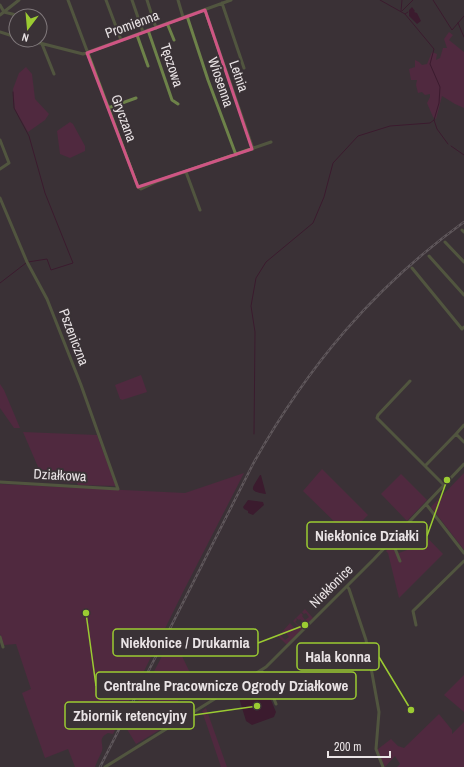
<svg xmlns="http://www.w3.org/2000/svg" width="464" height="767" font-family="'Archivo Narrow',sans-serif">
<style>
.green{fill:#6a1f49}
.water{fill:#3c0024}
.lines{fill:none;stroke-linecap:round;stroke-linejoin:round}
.stream{stroke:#3c0024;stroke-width:1}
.minor{stroke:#6d8249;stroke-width:3}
.rail-casing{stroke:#8c8588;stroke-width:2.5}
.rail{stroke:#3a3236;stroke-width:1;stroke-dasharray:3;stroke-linecap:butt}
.marked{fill:none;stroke:#ce5584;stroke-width:3;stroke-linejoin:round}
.labels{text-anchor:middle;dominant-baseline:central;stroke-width:4;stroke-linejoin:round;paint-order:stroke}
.street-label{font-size:14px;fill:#e9e3e5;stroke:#3a3236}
.leader{fill:none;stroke:#9bcb32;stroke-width:1.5}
.callout-dot{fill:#9bcb32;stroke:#3a3236;stroke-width:1.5}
.callout{fill:#3a3236;stroke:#9bcb32;stroke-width:1.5}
.callout-label{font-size:15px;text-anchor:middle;font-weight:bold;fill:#e9e3e5}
</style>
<rect width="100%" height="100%" fill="#3a3236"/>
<!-- green -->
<path class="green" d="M449 32 453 35 449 40 464 52V108L455 104 442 96 436 119 433 117 427 103 430 97V94L425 95 422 92 418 93 416 85 417 80H411L409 69 415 67V60L419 62 422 65 427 64 432 52 437 54 436 60 440 58 443 48H447L444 39Z
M26 67 32 74 35 99 49 114 45 120 28 132 15 109 13 89 19 73Z
M70 122 73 124 85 146V151L70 158 60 154 57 131Z
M141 375 147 392 122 400 121 399H120L115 385Z
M0 384 4 390 20 428H14L0 408Z
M23 432 97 435 116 486 78 485 77 483 44 481Z
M322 469 368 515 348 535 303 491Z
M244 473 183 592 113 734 108 733C97 739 104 743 102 751 100 756 97 761 95 767H75L68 749 45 758 22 693 31 689 16 644 4 645 0 634V484L185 493Z
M464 473V550L431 507Z
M401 474 427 500 407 521 381 494Z
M413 523 443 554 399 598 388 553 386 551 392 545 399 553 407 550 400 537Z
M305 609 313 618 287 645 278 636 281 633 283 634 281 636 285 640 289 637 286 633 284 634 282 632 290 623 295 629 298 626 293 621 296 618 297 620 295 622 299 626 303 622 300 619 299 620 296 618 301 613 303 615 302 616 305 620 309 617 306 613 304 614 302 612Z
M172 635 192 677 177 689 180 695 176 707 169 712 173 722 136 744 125 726 159 662Z
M464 675V712L444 695Z
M206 708 227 767H221L202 711Z
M439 714 452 730V734L464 722V767H397L400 764 395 756 385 767 377 751 378 749 391 739 398 746 404 748Z"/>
<!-- water -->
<path class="water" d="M412 7 415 11 414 12 417 13 421 21 417 24 409 16V10Z
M260 475H261L266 494C247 491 252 489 260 475Z
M248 500 263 502 264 505 253 515 248 513V511L244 509 243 507Z
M263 681 276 712 274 717 252 725 246 721 239 698 241 693Z"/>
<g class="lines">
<!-- stream -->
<path class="stream" d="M380 0 405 14 408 12
M433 0 452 30 464 16
M401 11 402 0
M402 11 413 0
M405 14 434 49 430 64 440 87 439 103 434 120 437 129 448 144
M458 23 464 37
M13 92 14 108 29 136 45 193 73 263 51 270 47 259 28 262
M451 146 464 155
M0 283 26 263
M254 434 255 332 251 306 256 278 266 262 313 223 324 197 333 163 358 136 390 126 430 123 434 120"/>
<!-- minor -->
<path class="minor" d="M68 0 138 187 141 189 158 181 271 142
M106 0 121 40
M132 0 143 32
M147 0 156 28
M178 0 183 17
M222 3 244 68
M0 5 4 12 20 16
M205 10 253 149
M0 15 19 0
M187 16 208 80 236 155
M40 22H42
M167 23 174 40
M148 30 172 100 178 104
M0 32 16 37
M137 35 148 66
M28 40 83 54 231 0
M42 44 54 74
M108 107H111L136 98
M0 140 9 163 0 169
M186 172 200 210
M0 198 27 262 47 299 81 385 118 489 0 482
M462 230 464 232
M445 242 464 262
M429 256 464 295
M412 268 462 329 464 327
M410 381 378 415 377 418 444 485
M464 425 456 434 464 442
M425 466 456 434
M426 504 464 553
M390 542 394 546 400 561
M347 586 349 589 366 640 379 712 376 749 383 767
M416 625 413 611 464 561
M0 637 3 647
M261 670 266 678 276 704
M105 767 266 667 374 559 464 464"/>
<!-- rail casing -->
<g class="rail-casing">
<path id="rail" d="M100 767 253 464C307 367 374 287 464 222"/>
</g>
<!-- rail -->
<use href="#rail" class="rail"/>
</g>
<!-- marked area -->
<path d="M0 0H464V767H0ZM205 10 252 149 138 187 87 53Z" fill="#3a3236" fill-opacity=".55" fill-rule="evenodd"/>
<path class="marked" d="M205 10 252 149 138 187 87 53Z"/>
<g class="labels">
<!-- street labels -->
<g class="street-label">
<text transform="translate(132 24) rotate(-20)">Promienna</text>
<text transform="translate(172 65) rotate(72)">Tęczowa</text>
<text transform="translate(239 76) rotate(71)">Letnia</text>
<text transform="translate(221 82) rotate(71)">Wiosenna</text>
<text transform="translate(124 118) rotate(70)">Gryczana</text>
<text transform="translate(74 337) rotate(69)">Pszeniczna</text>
<text transform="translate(60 475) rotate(3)">Działkowa</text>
<text transform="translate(331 586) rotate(-45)">Niekłonice</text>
</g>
</g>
<!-- callouts -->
<path class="leader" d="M447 480L427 536M305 625L258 643M411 710L379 657M86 613L96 686M257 706L194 715"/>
<g class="callout-dot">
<circle cx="447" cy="480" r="4"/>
<circle cx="305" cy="625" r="4"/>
<circle cx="411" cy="710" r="4"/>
<circle cx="86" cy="613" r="4"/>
<circle cx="257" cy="706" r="4"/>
</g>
<g class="callout">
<rect x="307" y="522" width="120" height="27" rx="4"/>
<rect x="113" y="629" width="145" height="27" rx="4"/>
<rect x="297" y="643" width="82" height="27" rx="4"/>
<rect x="96" y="672" width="260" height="27" rx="4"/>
<rect x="65" y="702" width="129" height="27" rx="4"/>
</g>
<g class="callout-label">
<text x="367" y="541">Niekłonice Działki</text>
<text x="185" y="648">Niekłonice / Drukarnia</text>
<text x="338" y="662">Hala konna</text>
<text x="226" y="691">Centralne Pracownicze Ogrody Działkowe</text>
<text x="130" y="721">Zbiornik retencyjny</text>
</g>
<!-- north arrow -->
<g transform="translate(28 28) rotate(196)"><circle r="19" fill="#3a3236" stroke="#80797c"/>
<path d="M0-3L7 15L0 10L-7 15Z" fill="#9bcb32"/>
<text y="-6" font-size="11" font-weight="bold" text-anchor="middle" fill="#e9e3e5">N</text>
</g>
<!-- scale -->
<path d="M328 751v6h62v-6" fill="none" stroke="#e9e3e5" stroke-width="2"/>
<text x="334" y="751" font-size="12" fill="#e9e3e5" stroke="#3a3236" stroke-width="3" paint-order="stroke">200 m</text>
</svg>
